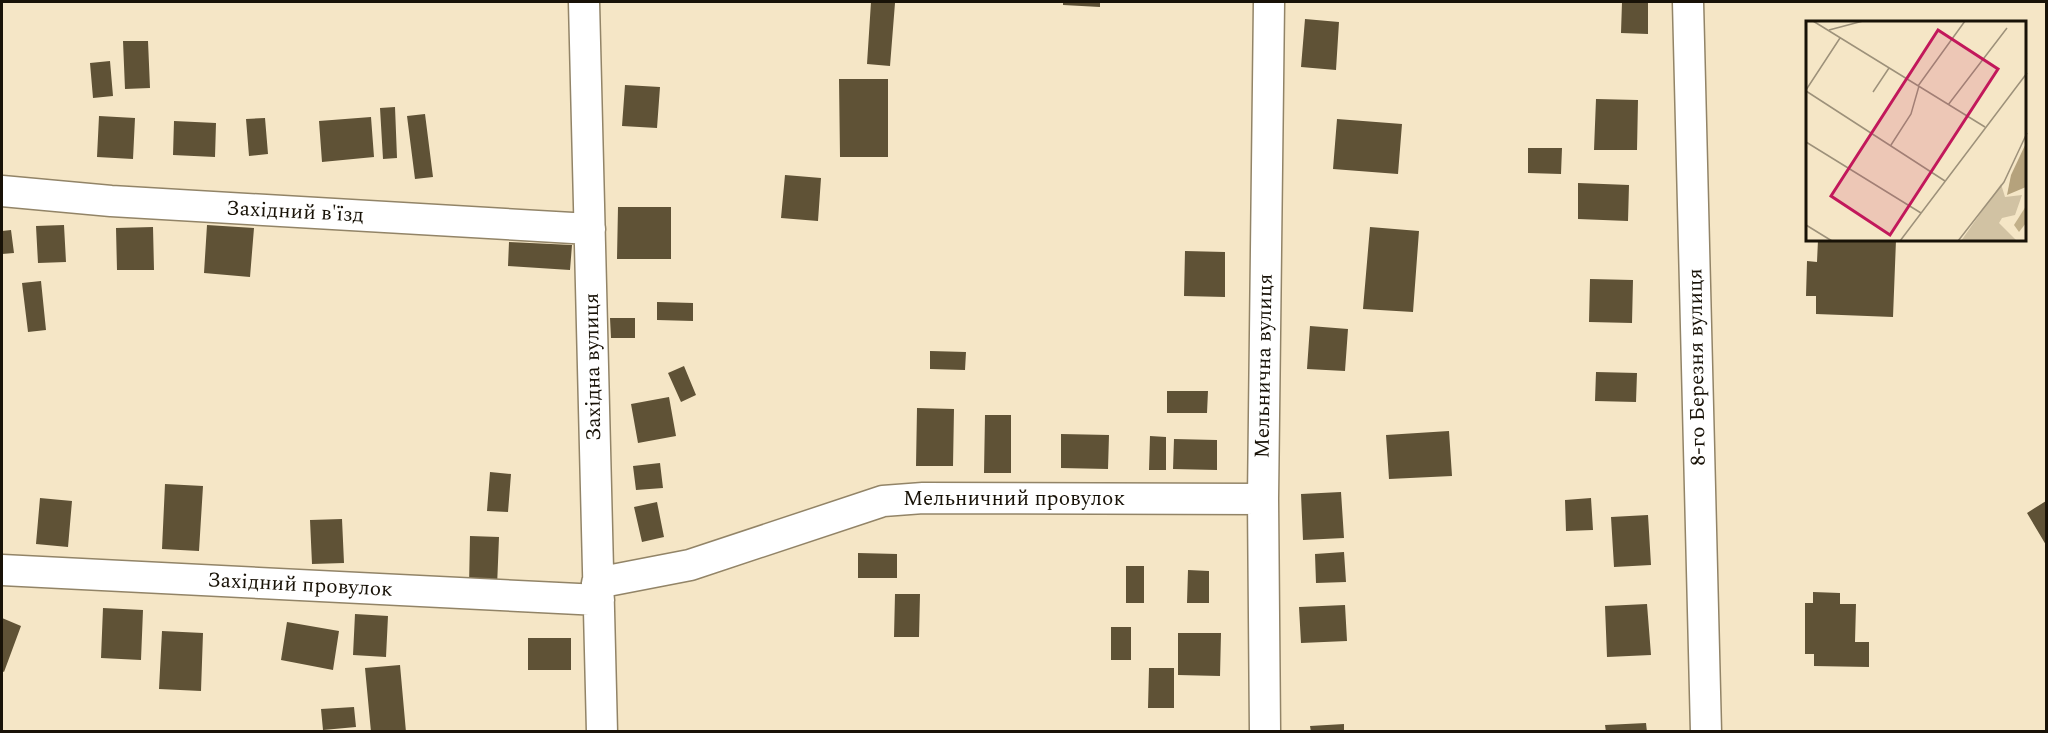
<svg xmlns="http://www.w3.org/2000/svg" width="2048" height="733" font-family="Spectral,serif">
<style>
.building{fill:#5f5236}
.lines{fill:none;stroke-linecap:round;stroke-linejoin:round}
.street-casing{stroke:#928467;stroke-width:33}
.street{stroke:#fff;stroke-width:30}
.labels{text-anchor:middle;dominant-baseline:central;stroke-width:6;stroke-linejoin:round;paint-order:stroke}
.street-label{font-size:21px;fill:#181207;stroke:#fff}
.inset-road{fill:none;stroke:#9d917a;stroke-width:1.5}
.view{fill:#c2185b;fill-opacity:0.15;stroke:#c2185b;stroke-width:3}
.inset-edge{fill:none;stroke:#181207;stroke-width:3}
</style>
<rect width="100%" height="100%" fill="#f5e6c6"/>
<!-- building -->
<path class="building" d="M871 2 895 3 890 66 867 64Z
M1063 2H1100V7L1063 5Z
M1622 2H1648V34L1621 33Z
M1305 19 1339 22 1336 70 1301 67Z
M123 41H148L150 88 125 89Z
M110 61 113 96 93 98 90 63Z
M839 79H888V157H840Z
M625 85 660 87 657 128 622 126Z
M1596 99 1638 100 1637 150H1594Z
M395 107 397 158 383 159 380 108Z
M425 114 433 177 415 179 407 116Z
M99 116 135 118 133 159 97 157Z
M371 117 374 157 322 162 319 121Z
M265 118 268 154 249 156 246 119Z
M1337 119 1402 124 1398 174 1333 169Z
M174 121 216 123 215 157 173 155Z
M1528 148H1562L1561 174 1528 173Z
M785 175 821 178 818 221 781 218Z
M1578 183 1629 185 1628 221 1578 219Z
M618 207H671V259H617Z
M64 225 66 262 38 263 36 226Z
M207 225 254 228 250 277 204 273Z
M153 227 154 270H117L116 228Z
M1370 227 1419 231 1413 312 1363 309Z
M11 230 14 253 2 254V231Z
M1818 240H1896L1893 317 1816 314V296H1806L1807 261 1817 262Z
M509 242 572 245 570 270 508 266Z
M1185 251 1225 252V297L1184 296Z
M1590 279 1633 280 1632 323 1589 322Z
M41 281 46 330 28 332 22 283Z
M657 302 693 303V321L657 320Z
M610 318H635V338H611Z
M1310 326 1348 329 1345 371 1307 369Z
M930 351 966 352 965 370 930 369Z
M684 366 696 395 681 402 668 373Z
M1596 372 1637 373 1636 402 1595 401Z
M1167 391H1208L1207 413H1167Z
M669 397 676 436 638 443 631 404Z
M917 408 954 409 953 466H916Z
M985 415H1011V473H984Z
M1449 431 1452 476 1389 479 1386 435Z
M1061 434 1109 435 1108 469 1061 468Z
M1150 436 1166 437V470H1149Z
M1174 439 1217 440V470L1173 469Z
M660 463 663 488 636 490 633 466Z
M490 472 511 474 508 512 487 511Z
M165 484 203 486 199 551 162 549Z
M1341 492 1344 538 1303 540 1301 494Z
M40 498 72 501 68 547 36 544Z
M1591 498 1593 530 1566 531 1565 500Z
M2046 501V545L2027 513Z
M657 502 664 537 642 542 634 507Z
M1648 515 1651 565 1614 567 1611 517Z
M342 519 344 563 312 564 310 520Z
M470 536 499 537 497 587 469 586Z
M1344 552 1346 582 1316 583 1315 554Z
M858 553 897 554V578H858Z
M1126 566H1144V603H1126Z
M1188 570 1209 571V603H1187Z
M1813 592 1840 593V604H1856L1855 642H1869V667L1814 666V654H1805V603H1813Z
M895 594H920L919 637H894Z
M1647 604 1651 655 1607 657 1605 606Z
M1345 605 1347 641 1301 643 1299 607Z
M103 608 143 610 141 660 101 658Z
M355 614 388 616 386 657 353 655Z
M2 618 21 626 4 672 2 671Z
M287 622 339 631 333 670 281 660Z
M1111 627H1131V660H1111Z
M162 631 203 633 201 691 159 689Z
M1178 633H1221L1220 676 1178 675Z
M528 638H571V670H528Z
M400 665 406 732H371L365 668Z
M1149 668H1174V708H1148Z
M354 707 356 727 323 730 321 709Z
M1646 723 1647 732H1606L1605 725Z
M1344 724V732H1311L1310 726Z"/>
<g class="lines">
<!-- street casing -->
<g class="street-casing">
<path id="street" d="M584 2 602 732
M1688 2 1706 732
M2 191 111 201 590 229
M2 570 599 600
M597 583 690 565 883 501 923 498 1263 499
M1265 732 1263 499 1269 2"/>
</g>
<!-- street -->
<use href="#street" class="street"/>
</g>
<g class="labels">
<!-- street labels -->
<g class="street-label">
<text transform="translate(295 212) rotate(3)">Західний в'їзд</text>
<text transform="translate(1264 366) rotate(-89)">Мельнична вулиця</text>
<text transform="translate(593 367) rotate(-91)">Західна вулиця</text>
<text transform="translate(1697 367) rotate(-91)">8-го Березня вулиця</text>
<text x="1014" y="499">Мельничний провулок</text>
<text transform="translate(300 585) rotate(3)">Західний провулок</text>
</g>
</g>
<!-- overview -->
<g transform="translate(1806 21)">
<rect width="220" height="220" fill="#f5e6c6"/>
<path d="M195 163 199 176 216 174 209 194 196 197 193 202 211 220H155Z" fill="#d1c2a3"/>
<path d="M220 185V202L213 211 208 204Z" fill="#c2b089"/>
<path d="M220 122V166L201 174 205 154Z" fill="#b5a27c"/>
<path class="inset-road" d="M7 0 179 106M23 9 57 0M112 65 159 0M0 69 34 17M0 70 139 160M67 71 83 47M142 84 201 7M0 121 115 192M85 124 105 93 113 65M0 204 26 220M94 220 221 52M152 220 198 161 221 112"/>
<path class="view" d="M132 9 192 48 84 214 25 175Z"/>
<rect width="220" height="220" class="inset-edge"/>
</g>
<!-- border -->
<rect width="2048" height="733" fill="none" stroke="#181207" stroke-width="6"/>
</svg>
